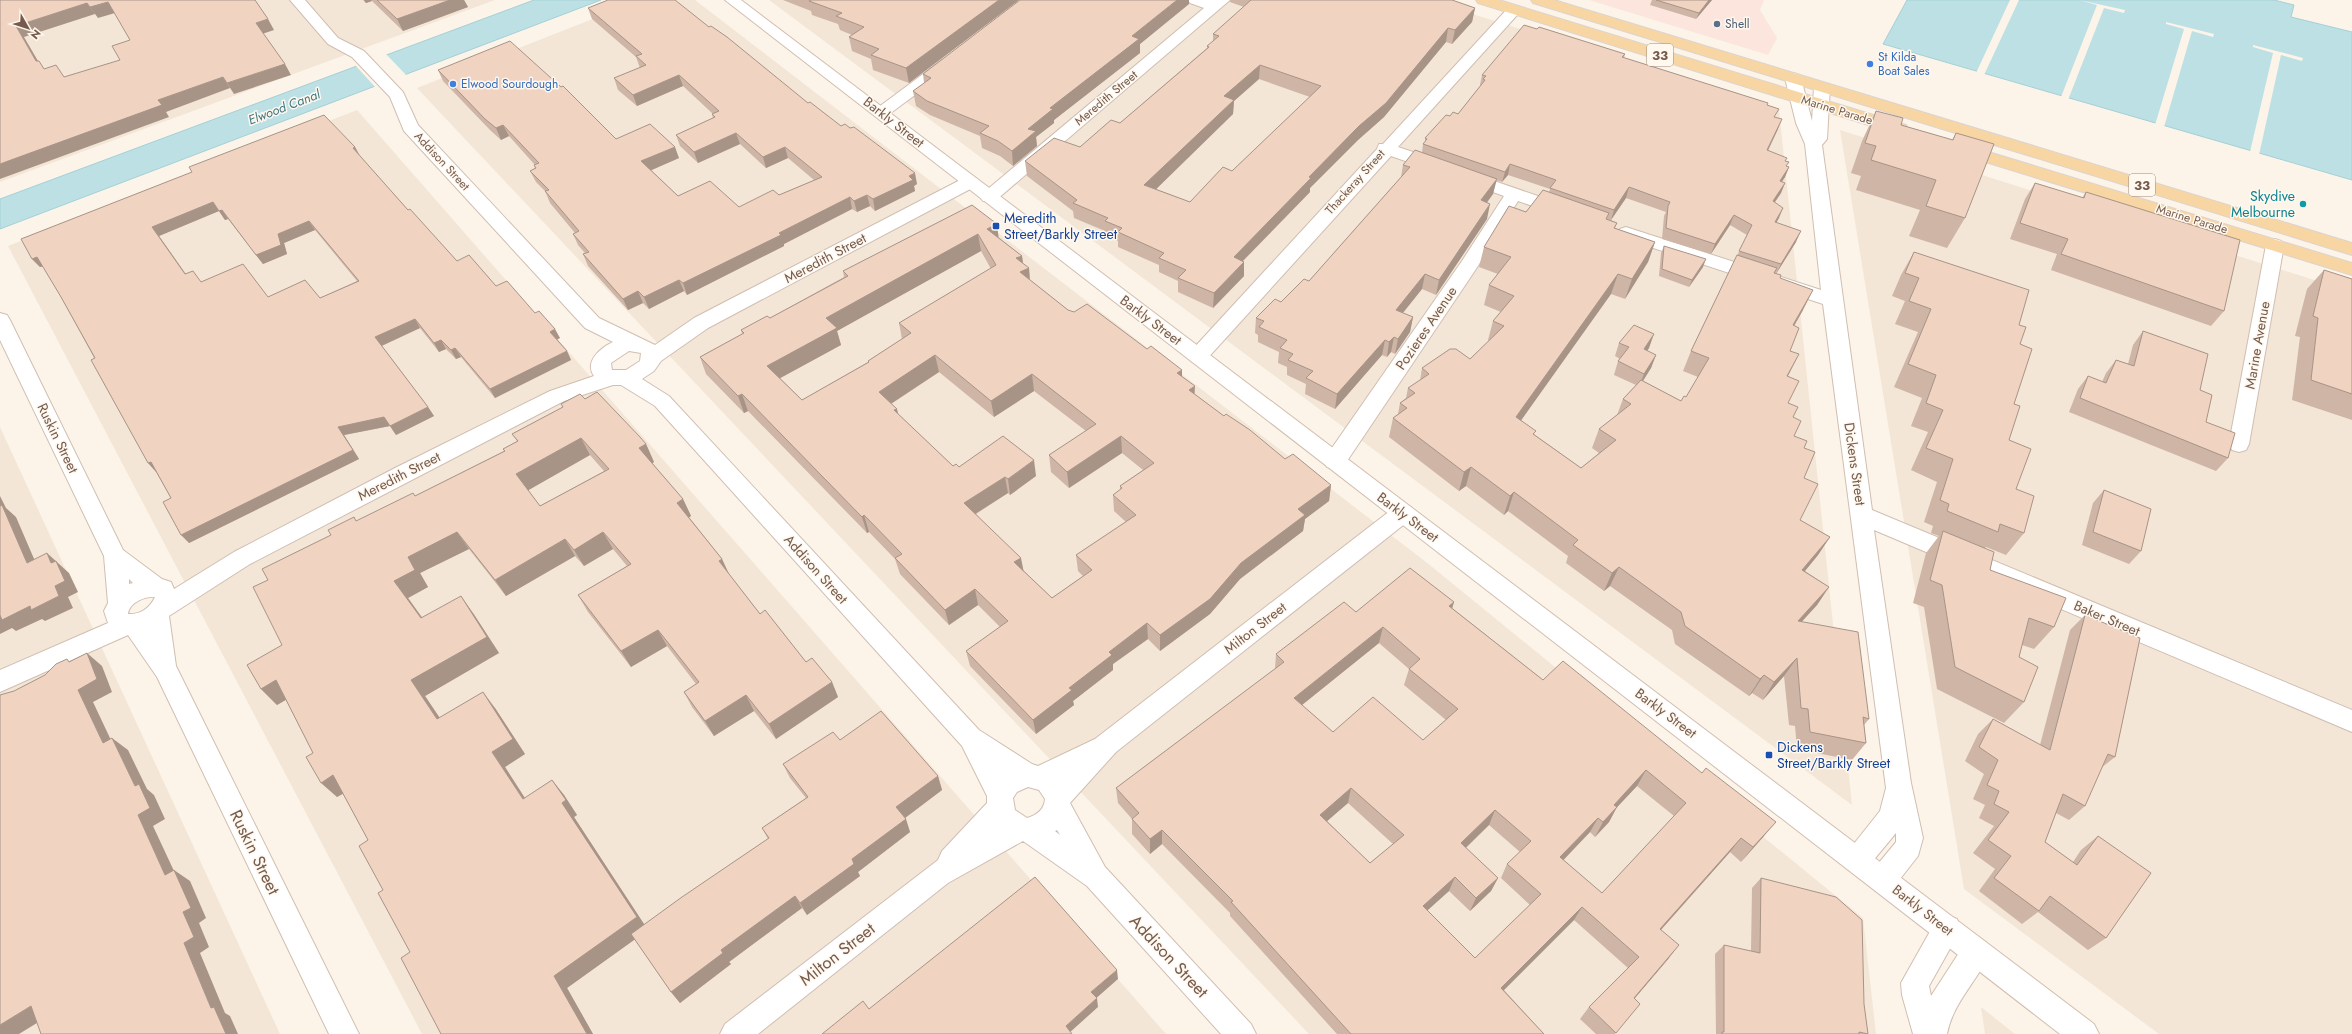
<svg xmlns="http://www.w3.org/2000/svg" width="2352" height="1034" font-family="Jost,sans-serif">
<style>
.residential{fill:#f3e6d7}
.commercial{fill:#fbe5dd}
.water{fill:#bde0e5;stroke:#a4d0d6}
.pier{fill:#fcf4e8}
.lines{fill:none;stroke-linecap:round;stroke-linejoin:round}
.street-casing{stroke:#d0beb1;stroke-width:2}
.secondary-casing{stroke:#d2beaf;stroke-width:2}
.primary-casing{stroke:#dbd4d1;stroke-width:2}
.street{fill:#fff;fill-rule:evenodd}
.secondary{fill:#fff;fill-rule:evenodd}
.primary{fill:#f7d6a4;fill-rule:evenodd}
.wall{fill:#ceb5a6;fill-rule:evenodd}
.shaded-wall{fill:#a89487}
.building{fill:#f0d3c1;stroke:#a89487;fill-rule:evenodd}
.service-dot{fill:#5c6f8a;stroke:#fef8ef;stroke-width:1.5}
.shop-dot{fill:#3f7fe0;stroke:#fef8ef;stroke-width:1.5}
.culture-dot{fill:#0f9aa8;stroke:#fef8ef;stroke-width:1.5}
.transit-dot{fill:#1a4fb4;stroke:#fef8ef;stroke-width:1.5}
.labels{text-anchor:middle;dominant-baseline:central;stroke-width:3;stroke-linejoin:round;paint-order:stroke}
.far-service-label{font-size:12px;fill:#4e5e75;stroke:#fef8ef;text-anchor:start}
.far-shop-label{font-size:12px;fill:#366cbe;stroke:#fef8ef;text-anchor:start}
.far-street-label{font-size:12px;fill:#755a4d;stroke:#fef8ef}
.shield{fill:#fef8ef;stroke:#9e897e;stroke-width:1}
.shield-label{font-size:13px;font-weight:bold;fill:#755a4d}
.far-water-label{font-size:13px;font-style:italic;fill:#447881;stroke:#fef8ef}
.street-label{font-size:14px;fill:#755a4d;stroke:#fef8ef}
.culture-label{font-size:14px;fill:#0d838f;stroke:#fef8ef;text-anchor:end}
.transit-label{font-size:14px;fill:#164399;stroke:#fef8ef;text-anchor:start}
.near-street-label{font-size:17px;fill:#755a4d;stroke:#fef8ef}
</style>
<rect width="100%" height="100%" fill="#fcf4e8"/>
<!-- residential -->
<path class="residential" d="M0 0H495L0 182Z
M641 0H695L1426 562 1863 918 1876 1034H1309L417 88Z
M769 0H1428L1779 110 1852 805Z
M357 110 1166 1034H422L8 246Z
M1840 130 2352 292V1034H2159L1964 889Z
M0 427 280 1034H0Z
M1981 1007 2015 1034H1985Z"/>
<!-- commercial -->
<path class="commercial" d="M1589 0H1764L1760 10 1777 38 1768 55Z"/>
<!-- water -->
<path class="water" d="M534 0H601L0 229V199Z
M1907 0H2274L2294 5 2291 17 2352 32V180L1883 44Z"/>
<!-- pier -->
<path class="pier" d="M2010 0H2019L1984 75 1976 73Z
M2079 0 2125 10 2124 13 2104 8 2068 100 2061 97 2097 5Z
M2166 22 2214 34 2213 37 2192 31 2164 127 2155 125 2184 29 2166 24Z
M2253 45 2303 58 2302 61 2281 55 2259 155 2250 152 2273 53 2253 47Z
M385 53 407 76 376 88 355 65Z"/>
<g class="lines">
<!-- street casing -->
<g class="street-casing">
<path id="street" d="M290 0H305L338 38 364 51 403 92 418 125 599 318 655 345 694 318 964 178H976L979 182 976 186 708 328 661 361 654 371 642 379 669 396 979 730 1032 764 1038 766 1095 739 1395 507 1403 504 1411 507 1414 513 1411 519 1116 752 1070 803 1105 867 1251 1024 1256 1034H1221L1087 886 1023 841 948 883 758 1034H720L725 1024 938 860 942 851 987 803V796L962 746 655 406 621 385H613L564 401 250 564 169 616 176 666 359 1034H329L157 677 128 635 0 692V670L108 623 104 611 108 603 104 556 0 340V313L7 315 10 320 123 550 162 579 171 582 174 589 234 552 395 468 550 391 594 376C584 362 600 348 613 342L585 328 404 131 390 97 352 57 328 44ZM629 351 641 353 640 361 626 370H612L611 363ZM129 579 133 583 129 584ZM155 597C150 608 140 615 128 614 129 602 146 596 155 597ZM1028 787 1039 790 1045 799C1044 810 1037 815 1027 818L1015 810 1013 798 1017 792ZM1057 830 1060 835 1055 831Z
M1188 0H1230L995 201H983L980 197 983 193 1204 8 1190 3Z
M1514 5 1522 10 1519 13 1398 147 1443 162 1446 166 1443 170H1431L1391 156 1205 361 1198 363 1191 361 1188 356 1191 351 1377 149 1379 144H1383L1509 7Z
M948 58 954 60 956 63 954 66 888 115H876L874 112 876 109 942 60Z
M1793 73 1799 75 1801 78 1812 121 1814 87 1816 84H1828L1830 87 1827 139 1822 145 1872 510 2352 710V732L1874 530 1911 783 1923 838 1918 856 1893 888 1883 892 1873 888 1870 879 1873 870 1896 842V833L1867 868 1858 872 1849 868 1845 859 1849 850 1880 811 1886 788 1823 304 1620 237 1617 233 1620 229 1626 227 1632 229 1821 290 1805 144 1796 123 1785 78 1787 75Z
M1468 172 1570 207 1573 211 1570 215 1564 217 1518 201 1476 269 1343 467 1335 469 1327 467 1324 461 1327 455 1462 261 1504 196 1462 181 1459 177 1462 173Z
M2275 239 2281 241 2284 245 2249 444 2246 450 2239 452 2232 450 2229 444 2266 245 2269 241Z
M1947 915 1957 919 1961 929 1929 986 1931 996 1966 942 1976 938 1986 942 1990 952C1978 981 1953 1002 1947 1034H1913L1902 995 1901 983 1937 919Z"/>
</g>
<!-- secondary casing -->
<g class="secondary-casing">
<path id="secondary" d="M725 0H741L2094 1024 2099 1034H2060Z"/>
</g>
<!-- primary casing -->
<g class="primary-casing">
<path id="primary" d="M1476 0H1499L1906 125 1908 129 1906 133H1894L1478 3Z
M1531 0H1554L2352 243V255L1533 3Z
M1959 143 2352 263V275L1953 152 1951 148 1953 144Z"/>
</g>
<!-- street -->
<use href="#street" class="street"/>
<!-- secondary -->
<use href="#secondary" class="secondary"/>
<!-- primary -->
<use href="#primary" class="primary"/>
</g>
<!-- wall -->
<path class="wall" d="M363 0H464L468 7 403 31 372 1 366 3Z
M783 0H1019L909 83 873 70 871 59 852 51 849 37 852 35 840 30 838 24 812 15 811 11Z
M1230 0H1452L1475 8 1472 22 1452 44 1446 42 1384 117 1358 140 1310 188V192L1243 261 1244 262V276L1213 308 1178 292V281L1159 272V265L1118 247V241L1106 236 1105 231 1074 218 1073 211 1027 176 1025 161 1080 147 1120 123 1207 48V46L1213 42V34L1244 7 1230 2ZM1259 79 1310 97 1232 171 1190 202 1156 189 1233 114 1234 101Z
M1652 0H1712L1696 19 1650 5Z
M1189 4 1140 44V53L1054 120V123L1036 137 1037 146 1013 166 1000 156 982 148 980 136 930 115 916 106 913 91 924 83 923 74Z
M588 8 709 27 808 103 841 126 917 184 914 186 915 191 875 211 870 206 857 212 852 209 784 244V246L687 295 684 291 649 309 643 303 628 310 588 266 583 254 585 253 578 245 573 234 575 233 550 203 545 191 536 182 530 171 535 168 534 165H535L509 136 501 140 490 130 443 81 438 70 616 139 679 158 651 170 678 196 739 207 779 195 814 180 788 158 766 168 740 144 698 163 680 146 676 135 713 118 712 114H713L683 86 637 106 618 90 614 78 640 68 636 57 592 19Z
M1625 54 1624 58 1767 105 1775 117 1778 129 1768 151 1786 161 1787 167H1789L1785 177 1782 182 1785 183 1781 193 1775 202 1779 218 1776 222 1796 242 1776 274 1780 278 1803 310 1794 326 1790 351 1787 376 1788 403 1793 417 1794 436 1804 448V478L1800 520 1830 537 1818 555 1805 571 1829 587 1817 605 1802 621 1869 719 1864 725 1866 743 1852 760 1797 749 1795 726 1789 725 1784 676 1763 700 1752 693 1749 696 1675 644 1672 630 1610 586 1604 591 1566 563 1568 556 1508 511 1504 515 1466 486 1459 491 1389 437 1393 418 1398 414 1400 403 1406 398 1408 388 1420 381 1422 368 1470 359 1489 341 1488 340 1493 321 1501 312 1484 305 1489 285 1498 274 1479 267 1484 247 1549 192 1550 189 1508 175 1502 182 1496 180 1493 194 1487 203V219L1436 295 1422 289 1403 313 1413 317 1410 332 1395 354 1391 352 1387 357 1382 355 1335 409 1305 394 1306 384 1287 375V367L1278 363 1279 352 1258 342V335L1255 333 1256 318 1281 302 1309 281 1401 177 1403 165 1422 153 1423 144 1425 142V138L1450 116 1458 114 1481 85H1480L1482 75ZM1626 198 1666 212 1664 216 1662 239 1711 254 1730 225 1747 235 1691 351 1683 371 1698 377 1686 397 1681 401 1643 381 1651 368 1656 355 1647 351 1649 348 1619 343 1615 356 1620 359 1618 361 1614 375 1636 385 1623 399 1617 415 1599 429 1592 448 1599 453 1581 468 1535 435 1521 420 1611 294 1625 299 1648 262 1655 242 1615 228 1617 223 1611 220Z
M1876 111 1901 125 1952 140 1956 133 1965 218 1947 248 1909 236 1920 210 1856 190 1861 176 1851 173 1862 141Z
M355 147 359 155 408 210 457 261 496 286 535 313 560 338 557 339 567 351 571 360 495 398 461 357 456 359 446 349 439 352 420 328 382 346 428 407 434 416 396 435 390 426 344 435 359 459 189 543 171 498 156 472 61 297 43 266 40 267 32 259ZM219 211 225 220 228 219 263 264 287 254 284 243 315 230 357 281 320 298 268 297 201 282 186 274 159 236Z
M2035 183 2082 198 2086 192 2224 311 2211 326 2051 270 2057 254 2010 239 2025 199Z
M972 205 999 238 1022 256 1023 264 1029 268 1030 280 1068 310 1182 377 1194 394 1224 416 1285 459 1331 485 1329 501 1305 519 1303 531 1240 579 1210 614 1160 651 1148 639 1113 664V670L1073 701 1074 705 1036 734 970 666 966 651 1000 627 978 605 949 625 900 574 895 559 869 532 867 533 748 411 744 413 706 374 700 357 742 334 741 330 770 318 844 277 843 271ZM981 251 991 269 899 323 902 339 868 361V362L802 400 780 378 841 345 837 331ZM939 372 994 417 1034 391 1086 431 1049 455 1051 472 1069 488 1122 453 1143 470 1120 486V490L1113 495 1114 511 1126 522 1076 555 1078 571 1083 576 1052 598 1024 571 976 514 1008 493 1010 495 1036 476 959 467 953 466 898 414 891 404Z
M1664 246 1703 267 1689 287 1659 276 1661 253Z
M1914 252 2019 325 2020 344 2014 404 2009 440 2016 489 2024 533 2006 555 1986 547 1985 548 1990 570 2054 627 2034 649 2022 645 2019 657 2024 702 2004 723 1937 689 1924 607 1913 603 1926 553 1939 536 1931 533 1933 526 1924 522 1937 482 1911 470 1928 432 1911 426 1922 398 1894 387 1918 332 1895 324 1905 301 1892 296 1901 275Z
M2324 270 2352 279V420L2292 400 2300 337 2295 336 2307 289Z
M2143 331 2200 390 2206 422 2228 458 2216 471 2069 412 2078 389 2088 376 2102 382 2106 373 2116 360 2128 364 2133 345Z
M585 399 646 444 654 462 652 463 683 499 691 516 689 517 722 559 728 573 760 614 806 662 832 682 838 697 776 739 754 711 714 736 692 707 684 692 696 684 667 646 631 667 588 612 578 595 627 566 613 549 584 566 575 556 506 596 469 549 420 573 428 587 408 598 422 618 473 613 499 653 425 696 440 718 495 708 525 754 505 767 525 798 552 780 564 795 577 815 574 817 644 925 768 839 762 828 806 798 790 778 783 764 840 740 938 776 942 790 905 818 910 832 858 872 860 876 807 915 802 908 729 962 731 964 680 1003 671 992 635 939 567 988 593 1034H441L410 952 383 890 368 840 343 794 337 797 313 753 286 700 277 705 261 689 282 645 268 580 331 535 354 517 356 521 415 496 504 451 503 449 517 441 512 434 563 407 561 404ZM590 455 604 471 540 506 528 490Z
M2104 490 2141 551 2129 564 2082 545 2093 503Z
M1454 602 1452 608 1543 680 1764 836 1741 862 1730 852 1661 930 1669 958 1634 999 1615 1034H1596L1580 1019 1589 1007 1628 968 1574 920 1504 990 1544 1034H1337L1230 916V913L1162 844 1150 854 1132 834V819L1118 803 1116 788 1275 669 1276 654 1356 612ZM1379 643 1409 669 1404 685 1446 720 1423 740 1333 732 1302 705ZM1637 786 1674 816 1602 893 1563 860 1590 832 1595 837 1609 822 1617 807ZM1348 803 1393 844 1370 863 1327 821ZM1489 825 1520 852 1507 864 1501 878 1530 905 1475 958 1427 910 1449 891 1470 911 1491 891 1498 878 1466 848Z
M2085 615 2115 757 2101 768 2085 806 2069 820 2056 813 2045 842 2073 862 2081 850 2098 836 2106 938 2088 950 2038 912 2022 924 1979 891 1995 869 1973 853 1994 826 1979 818 1985 805 1973 799 1984 774 1965 761 1978 734 1993 719 2040 745 2070 630Z
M1761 878 1864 1004 1868 1034H1716L1715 954 1724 945 1751 951 1752 888Z"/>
<!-- shaded-wall -->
<path class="shaded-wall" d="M364 0H371L372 1 366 3Z
M450 0H464L468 7 403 31 397 19Z
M999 0H1019L909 83 906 68Z
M1177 0H1189V4L1140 44V53L1054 120V123L1036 137 1037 146 1013 166 1012 151 1028 129 1050 108 1132 36Z
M1709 0H1712L1696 19 1699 13Z
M108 2 115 13 98 18 90 7Z
M87 3 95 14 24 37 45 73 36 61 16 26Z
M1475 8 1472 22 1452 44 1455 30Z
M268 19 274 30 262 34 256 23Z
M1448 28 1446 42 1384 117 1358 140 1310 188V192L1233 271 1234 257Z
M285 64 291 75 234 94 227 83Z
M1260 65 1259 79 1234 101 1233 114 1145 200 1144 185 1224 96Z
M679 75 683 86 637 106 633 95Z
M223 77 230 88 166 112 169 117 0 179V164L158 100Z
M1782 119 1778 129 1763 160 1767 150Z
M503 125 509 136 501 140 496 128Z
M736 133 740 144 698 163 694 152Z
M355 147 360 156 353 148Z
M675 147 679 158 645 173 641 161Z
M785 147 788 158 766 168 763 157Z
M1510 164 1508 175 1502 182 1505 172Z
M1789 167 1785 177 1775 191 1780 181Z
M915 173 917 184 914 186 915 191 875 211 873 199 909 176Z
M1497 179 1493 194 1477 215 1481 200Z
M1785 183 1781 193 1768 212 1773 201Z
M1629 187 1626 198 1611 220 1614 210Z
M867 195 870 206 857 212 854 201Z
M850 197 852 209 784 244V246L687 295 683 283 779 233Z
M213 202 219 211 159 236 192 283 152 227Z
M1490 204 1487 219 1436 295 1439 280Z
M1783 208 1779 218 1771 232 1775 222Z
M222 210 228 219 225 220 219 211Z
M1734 215 1730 225 1711 254 1715 244Z
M309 221 315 230 284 243 287 254 263 264 256 255 278 234Z
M997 224 999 241 987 229Z
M1801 231 1796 242 1776 274 1781 264Z
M978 234 981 251 837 331 841 345 773 382 767 366 826 318Z
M1655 242 1648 262 1625 299 1632 279Z
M1022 256 1024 270 1029 268 1030 285 1022 289 1016 258Z
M37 257 45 266 40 267 32 259Z
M1706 259 1703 267 1689 287 1692 280Z
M1244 262V276L1213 308 1214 293Z
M1425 274 1422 289 1393 325 1396 310Z
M1618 274 1611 294 1510 436 1516 417Z
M679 280 684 291 649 309 644 297Z
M1813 290 1803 310 1783 345 1793 325Z
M638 291 643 303 628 310 623 299Z
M1413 317 1410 332 1395 354 1398 339Z
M415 319 420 328 381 346 375 337Z
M555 329 560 338 554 341 550 332Z
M1654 334 1649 348 1639 362 1644 349Z
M1394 337 1391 352 1387 357 1389 342Z
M441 340 446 349 439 352 434 343Z
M1385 340 1382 355 1335 409 1337 394Z
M455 348 461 357 456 359 451 350Z
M567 351 571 360 495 398 490 389Z
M1799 354 1789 374 1777 395 1787 376Z
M935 355 939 372 883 409 879 392Z
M1656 355 1651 368 1639 387 1644 374Z
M1182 370V387L1177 373Z
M1032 374 1034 391 994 417 991 401Z
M1195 386 1194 403 1189 390Z
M742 394 748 411 744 413 738 396Z
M428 407 434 416 396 435 390 426Z
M897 409 901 425 894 410Z
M384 417 390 426 344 435 359 459 189 543 181 535 338 427Z
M1121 436 1122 453 1069 488 1067 472Z
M581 438 590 455 527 491 516 474Z
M646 444 654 462 647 466 639 448Z
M1034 460 1036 476 1010 495 1008 479Z
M151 462 159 471 156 472 148 463Z
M1471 467 1466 486 1459 491 1464 472Z
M1005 477 1008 493 967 519 964 503Z
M1331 485 1329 501 1305 519 1303 531 1240 579 1210 614 1160 651V635L1241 563 1298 509Z
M1514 492 1508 511 1504 515 1510 496Z
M0 496 6 508 16 517 41 575 27 563 0 509Z
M683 499 691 516 685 520 677 503Z
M864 515 869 532 867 533 862 517Z
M457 532 469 549 420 573 428 587 408 598 434 634 421 618 394 581 408 557Z
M603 532 613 549 584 566 574 550Z
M1830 537 1818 555 1791 588 1802 570Z
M565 539 575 556 506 596 495 580Z
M47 553 69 573 78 592 68 597 73 608 45 621 42 619 16 631 12 628 0 634V615L55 586 51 563Z
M1021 558 1024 573 1014 562Z
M722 559 730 576 719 561Z
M1619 567 1610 586 1604 591 1612 573Z
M1829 587 1817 605 1786 639 1798 621Z
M975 589 978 605 949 625 945 610Z
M461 596 473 613 499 653 425 696 451 735 437 719 411 680Z
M1454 602 1449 619V606Z
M1147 623 1148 639 1113 664V670L1073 701 1074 705 1036 734 1033 720 1109 652Z
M1383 627 1379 643 1292 713 1294 698Z
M658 630 667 646 631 667 621 651Z
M87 653 102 666 112 692 93 702 118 755 103 743 78 690Z
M1797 658 1784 676 1763 700 1774 682Z
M1764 675 1752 693 1749 696 1760 679Z
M276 680 292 696 277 705 261 689Z
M832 682 838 697 776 739 769 724Z
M483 692 495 708 525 754 505 767 535 814 523 799 492 752Z
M746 695 754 711 714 736 705 721Z
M112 738 128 750 147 789 154 795 165 819 153 826 181 886 165 875 138 815 135 786Z
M1646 770 1637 786 1606 819 1614 805Z
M333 775 349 790 337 797 321 783Z
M938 776 942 790 901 821 896 807Z
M552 780 564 795 577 815 574 817 648 930 567 988 593 1034H587L554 976 562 803Z
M1351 788 1348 803 1318 829 1320 815Z
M1617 807 1609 822 1595 837 1603 822Z
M1495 810 1489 825 1456 857 1461 843Z
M1598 818 1590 832 1553 871 1560 857Z
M906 819 910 832 858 872 860 876 807 915 800 903 852 859Z
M1776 822 1764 836 1741 862 1753 847Z
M1162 830V844L1150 854V839Z
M1741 838 1730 852 1650 942 1660 929Z
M174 870 190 881 206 918 199 923 209 947 200 953 225 1013 230 1016 238 1034H226L211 1008 184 943 183 912Z
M1455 877 1449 891 1418 919 1423 906Z
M1498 878 1491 891 1470 911 1476 898Z
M795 896 802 908 729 962 731 964 680 1003 671 992 721 950Z
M1582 907 1574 920 1494 1000 1501 988Z
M1679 945 1669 958 1624 1011 1634 998Z
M1117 970 1118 979 1093 1001 1091 992Z
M1097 998 1098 1007 1068 1034 1066 1026Z
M31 1006 50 1015 19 1034H0V1025Z"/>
<!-- building -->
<path class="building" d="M0 0H255L268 19 256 23 285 64 227 83 223 77 158 100 162 105 0 164ZM108 2 130 40 112 46 120 60 64 77 56 65 44 69 39 61H36L16 26 87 3 90 7Z
M377 0H450L397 19Z
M608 0H675L709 27 711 26 727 37 808 103 810 102 841 126 845 124 850 128 854 127 915 173 909 176 913 180 873 199 867 195 854 201 850 197 779 233 781 235 683 283 679 280 644 297 638 291 623 299 583 254 589 252 573 234 579 231 545 191 549 190 530 171 536 168 534 165 539 163 503 125 496 128 485 119 438 70 510 41 561 87 563 86 616 139 650 124 675 147 641 161 678 196 710 181 739 207 773 190 779 195 822 177 785 147 763 157 736 133 694 152 676 135 715 117 712 114 719 111 679 75 633 95 614 78 646 65 636 56 642 54 588 8Z
M811 0H999L906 68 871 55 879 49 849 37 864 27 836 16 842 13 809 1Z
M1020 0H1177L1132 36 1139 39 1050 108 1053 109 1028 129 1036 131 1012 151 998 141 980 133 989 126 927 101 913 91 931 78 923 74Z
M1251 0H1452L1475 8 1455 30 1448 28 1386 103 1359 126 1309 177 1311 178 1234 257 1244 262 1214 293 1178 278 1186 270 1159 258 1164 253 1118 232 1122 228 1105 221 1108 218 1073 203 1077 200 1025 161 1054 138 1080 147 1111 120 1120 123 1209 47 1207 46 1219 36 1213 34ZM1260 65 1321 86 1232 171 1223 167 1190 202 1144 185 1234 100 1224 96Z
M1656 0H1709L1699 13Z
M1524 25 1537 29 1539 27 1625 54 1622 57 1768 103 1767 105 1779 109 1774 117 1782 119 1767 150 1787 158 1785 161 1789 162 1786 166 1789 167 1780 181 1785 183 1773 201 1783 208 1775 222 1801 231 1781 264 1739 251 1752 225 1734 215 1715 244 1666 228 1668 206 1670 202 1629 187 1614 210 1550 188 1556 180 1510 164 1505 172 1423 144 1427 139 1425 138 1446 115 1450 116 1453 112 1458 114 1485 80 1483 79 1486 76 1482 75Z
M1876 111 1903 118 1901 125 1953 140 1956 133 1994 144 1965 218 1926 206 1936 180 1871 160 1876 146 1865 143Z
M324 115 355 147 353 148 408 210 410 209 457 261 469 255 496 286 507 281 535 313 539 311 555 329 550 332 567 351 490 389 455 348 451 350 441 340 434 343 415 319 375 337 428 407 390 426 384 417 338 427 353 450 181 535 163 502 171 498 151 462 148 463 91 360 95 358 61 297 37 257 32 259 21 239 192 172 189 167ZM213 202 219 211 222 210 256 255 281 245 278 234 309 221 359 281 320 298 305 280 268 297 243 264 201 282 193 271 185 274 152 227Z
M1415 150 1497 179 1481 200 1490 204 1439 280 1425 274 1396 310 1413 317 1398 339 1394 337 1389 342 1385 340 1337 394 1306 378 1313 371 1288 360 1293 354 1280 348 1287 340 1259 327 1264 321 1256 318 1275 299 1281 302 1304 279 1309 281 1410 167 1403 165Z
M2035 183 2084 198 2086 192 2240 240 2224 311 2061 254 2068 239 2020 223Z
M1543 190 1609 213 1606 219 1617 223 1614 228 1655 242 1632 279 1618 274 1516 417 1536 431 1533 434 1581 468 1616 440 1599 429 1631 404 1623 399 1641 380 1681 401 1684 396 1686 397 1709 358 1691 351 1737 255 1777 268 1774 273 1781 275 1780 278 1813 290 1793 325 1799 328 1790 351 1799 354 1787 376 1799 381 1788 403 1798 407 1793 417 1801 421 1794 436 1807 441 1804 448 1815 452 1804 478 1818 484 1800 520 1830 537 1802 570 1829 587 1798 621 1858 632 1869 719 1863 717 1866 743 1810 732 1808 709 1801 708 1797 658 1774 682 1764 675 1760 679 1685 626 1681 612 1619 567 1612 573 1573 545 1578 540 1514 492 1510 496 1471 467 1464 472 1393 418 1407 408 1400 403 1415 393 1408 388 1429 374 1422 368 1450 349H1456L1470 359 1504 326 1493 321 1514 296 1489 285 1511 257 1484 247 1509 206 1526 212Z
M972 205 997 224 987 229 1022 256 1016 258 1029 268 1020 272 1068 310 1074 312 1087 304 1147 349 1151 346 1182 370 1177 373 1195 386 1189 390 1224 416 1226 414 1250 430 1285 459 1293 454 1331 485 1298 509 1305 515 1241 563 1210 599 1160 635 1147 623 1109 652 1112 655 1069 688 1072 690 1033 720 966 651 1008 621 975 589 945 610 895 558 902 554 864 515 862 517 742 394 738 396 700 357 744 333 741 330 767 316 770 318 848 276 843 271ZM978 234 996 265 899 323 911 333 868 361 869 362 802 400 767 366 837 328 826 318ZM935 355 991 401 1032 374 1096 424 1049 455 1067 472 1121 436 1154 463 1120 486 1122 488 1113 495 1136 515 1076 555 1092 570 1052 598 1014 562 1021 558 964 503 1005 477 1008 479 1034 460 1003 436 959 467 956 464 953 466 894 410 897 409 879 392Z
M1664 246 1706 259 1692 280 1662 269Z
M1914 252 2029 290 2019 325 2026 327 2020 344 2032 349 2014 404 2020 406 2009 440 2031 449 2016 489 2034 496 2024 533 2000 524 1998 532 1947 511 1949 504 1940 500 1953 459 1926 448 1943 410 1926 403 1936 375 1908 364 1931 309 1909 301 1919 278 1905 273Z
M2324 270 2352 279V394L2311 380 2318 318 2313 316Z
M1634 325 1654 334 1644 349 1656 355 1644 374 1618 361 1629 347 1619 343Z
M2143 331 2208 354 2200 390 2212 395 2206 422 2235 433 2228 458 2080 398 2088 376 2106 383 2116 360 2134 366Z
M597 392 640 437 646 444 639 448 683 499 677 503 722 559 719 561 760 614 765 610 806 662 812 658 832 682 769 724 746 695 705 721 684 692 699 682 658 630 621 651 578 595 631 564 603 532 574 550 565 539 495 580 457 532 408 557 415 570 394 581 421 618 461 596 487 637 411 680 437 719 483 692 513 739 492 752 523 799 552 780 566 800 562 803 637 917 554 976 587 1034H441L401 958 410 952 378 893 383 890 359 846 368 840 333 775 321 783 306 757 313 753 276 680 261 689 247 665 282 645 253 587 268 580 262 569 331 535 328 530 354 517 356 521 413 493 415 496 505 451 503 449 518 441 512 434 563 407 561 404 580 394 585 399ZM581 438 609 469 540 506 516 474Z
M2104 490 2151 509 2141 551 2093 532Z
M2 505 27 563 47 553 51 563 56 561 65 581 55 586 59 596 31 610 30 606 2 620 0 615V506Z
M1943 531 1994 552 1990 570 2066 598 2054 627 2029 618 2019 657 2038 667 2024 702 1955 667 1942 585 1930 580Z
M1410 568 1454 602 1449 606 1543 680 1563 661 1702 773 1706 768 1776 822 1753 847 1741 838 1660 929 1679 945 1634 998 1640 1004 1616 1033 1589 1007 1639 957 1582 907 1501 988 1544 1034H1351L1231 902 1233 901 1162 830 1150 839 1132 819 1139 813 1116 788 1284 662 1276 654 1344 602 1356 612ZM1383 627 1420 659 1409 669 1458 709 1423 740 1373 697 1333 732 1294 698ZM1646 770 1686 803 1602 893 1560 857 1598 818 1603 822 1617 807 1614 805ZM1351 788 1404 835 1370 863 1320 815ZM1495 810 1531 841 1507 864 1541 894 1475 958 1423 906 1455 877 1476 898 1498 878 1461 843Z
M2085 615 2140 638 2115 757 2108 754 2085 806 2063 794 2045 842 2077 865 2098 836 2151 873 2106 938 2050 896 2039 911 1994 878 2011 856 1988 840 2009 812 1994 804 1999 791 1987 785 1998 760 1979 747 1993 719 2050 750Z
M87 653 97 679 78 690 103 743 112 738 135 786 139 784 150 808 138 815 165 875 174 870 191 908 183 912 194 937 184 943 211 1008 214 1007 226 1034H41L31 1006 0 1025V695L14 691 45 675 56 664 67 659 69 662Z
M881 711 938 776 896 807 906 819 852 859 854 864 800 903 795 896 721 950 723 953 671 992 631 934 682 897 769 838 762 828 808 797 783 764 833 732 840 740Z
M1035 877 1117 970 1091 992 1097 998 1066 1026 1072 1034H822L863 1001 869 1009Z
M1761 878 1836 897 1862 920 1864 1004 1868 1034 1859 1032V1034H1722V1032H1724V945L1760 953Z"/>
<!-- markers -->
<circle class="service-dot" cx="1717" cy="24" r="4"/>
<g class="shop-dot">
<circle cx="1870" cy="64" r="4"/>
<circle cx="453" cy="84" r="4"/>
</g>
<circle class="culture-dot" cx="2303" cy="204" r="4"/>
<g class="transit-dot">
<rect x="992" y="222" width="8" height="8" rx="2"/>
<rect x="1765" y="751" width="8" height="8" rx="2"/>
</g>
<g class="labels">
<!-- far-service labels -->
<g class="far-service-label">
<text x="1725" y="24">Shell</text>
</g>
<!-- far-shop labels -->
<g class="far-shop-label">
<text x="1878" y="57">St Kilda<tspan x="1878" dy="14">Boat Sales</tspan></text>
<text x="461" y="84">Elwood Sourdough</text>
</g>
<!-- far-street labels -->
<g class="far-street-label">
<text transform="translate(1106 98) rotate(-40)">Meredith Street</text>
<text transform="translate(1837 110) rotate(17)">Marine Parade</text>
<text transform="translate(442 161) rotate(47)">Addison Street</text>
<text transform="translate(1355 182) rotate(-48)">Thackeray Street</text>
<text transform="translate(2192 219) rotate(17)">Marine Parade</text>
</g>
<!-- shield labels -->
<g class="shield">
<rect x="1647" y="44" width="26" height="22" rx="3"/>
<rect x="2129" y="174" width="26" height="22" rx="3"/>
</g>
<g class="shield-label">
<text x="1660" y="55">33</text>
<text x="2142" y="185">33</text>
</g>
<!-- far-water labels -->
<g class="far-water-label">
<text transform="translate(284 107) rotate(-21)">Elwood Canal</text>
</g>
<!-- street labels -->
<g class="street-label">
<text transform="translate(894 122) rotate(38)">Barkly Street</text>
<text transform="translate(825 258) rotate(-28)">Meredith Street</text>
<text transform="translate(1151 320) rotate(37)">Barkly Street</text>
<text transform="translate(1426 328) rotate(-56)">Pozieres Avenue</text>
<text transform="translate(2257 345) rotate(-80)">Marine Avenue</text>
<text transform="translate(58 438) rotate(64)">Ruskin Street</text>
<text transform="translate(1855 464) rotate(82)">Dickens Street</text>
<text transform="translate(399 476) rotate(-27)">Meredith Street</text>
<text transform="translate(1408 517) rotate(37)">Barkly Street</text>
<text transform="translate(816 569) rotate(48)">Addison Street</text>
<text transform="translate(2107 618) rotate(23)">Baker Street</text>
<text transform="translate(1255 628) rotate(-38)">Milton Street</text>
<text transform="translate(1666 713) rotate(37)">Barkly Street</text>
<text transform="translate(1923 910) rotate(38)">Barkly Street</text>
</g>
<!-- culture labels -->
<g class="culture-label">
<text x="2295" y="196">Skydive<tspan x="2295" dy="16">Melbourne</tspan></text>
</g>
<!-- transit labels -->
<g class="transit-label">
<text x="1004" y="218">Meredith<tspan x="1004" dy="16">Street/Barkly Street</tspan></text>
<text x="1777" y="747">Dickens<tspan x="1777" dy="16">Street/Barkly Street</tspan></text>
</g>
<!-- near-street labels -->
<g class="near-street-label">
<text transform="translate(255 852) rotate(64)">Ruskin Street</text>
<text transform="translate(837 954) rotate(-38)">Milton Street</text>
<text transform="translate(1169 956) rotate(47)">Addison Street</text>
</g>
</g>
<!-- north arrow -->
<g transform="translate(28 28) rotate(129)" stroke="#fef8ef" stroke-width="3" paint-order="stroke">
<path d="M0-3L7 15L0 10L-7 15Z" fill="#755a4d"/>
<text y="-6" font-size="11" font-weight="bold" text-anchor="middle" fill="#755a4d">N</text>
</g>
</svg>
